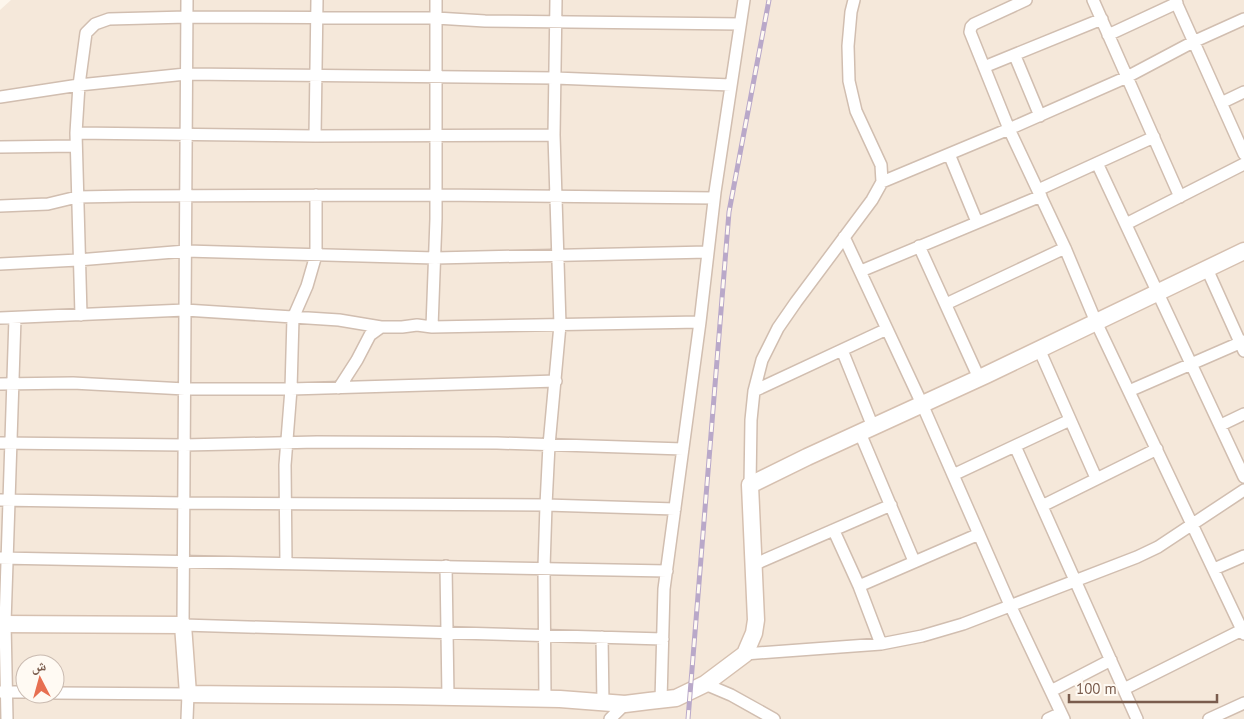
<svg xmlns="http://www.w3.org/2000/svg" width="1244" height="719" font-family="'PT Sans','Noto Naskh Arabic',sans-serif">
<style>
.residential{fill:#f5e8da;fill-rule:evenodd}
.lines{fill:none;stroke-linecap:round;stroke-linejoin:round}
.street-casing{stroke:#d1beb0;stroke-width:14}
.secondary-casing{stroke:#d6c0b0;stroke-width:19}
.street{stroke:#fff;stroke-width:11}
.secondary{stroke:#fff;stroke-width:16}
.rail-casing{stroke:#b9a8c9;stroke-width:5}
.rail{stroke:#fffaf3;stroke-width:3;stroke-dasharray:9;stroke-linecap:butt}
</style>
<rect width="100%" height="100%" fill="#fdf6ec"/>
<!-- residential -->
<path class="residential" d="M11 0H1244V719H0V10ZM25 664H55V694H25Z"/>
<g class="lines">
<!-- street casing -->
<g class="street-casing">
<path id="street" d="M187 0 183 625 663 639
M1026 0 974 24 971 27 970 32 1009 129 1065 248 1096 322 1244 634
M1093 0 1180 197
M1175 0 1244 154
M1108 35 1177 3
M1015 56 1040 116
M984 67 1102 19
M0 97 79 85 186 74 555 78 731 85
M1221 103 1244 92
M76 133 315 136 554 135
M315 136 317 0
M0 147 76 146
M949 154 977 222
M1097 163 1244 477
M882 182 1009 129 1127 77 1193 42 1244 19
M1038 190 1154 137
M0 206 48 204 77 197 132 196 435 195 714 198
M1126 224 1244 164
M844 237 922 404 1010 605 1064 719
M919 246 979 378
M0 264 78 260 186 251 435 258 708 252
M1207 269 1244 351
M861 271 1041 196
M946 304 1065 248
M81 315 76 133 79 85 86 33 95 24 109 19 187 17 436 18 485 21 740 24
M0 318 185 310 339 320 381 327H402L417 325 432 327 700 322
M432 327 436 219V0
M1039 349 1096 478
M842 350 873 427
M0 384 73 383 185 389H291L556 381
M339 388 357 360 370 335 381 327
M754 391 887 329
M1129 391 1244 341
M1221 425 1244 414
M860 433 914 561
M0 443 184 445 317 442 497 443 683 449
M1015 446 1137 719
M953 475 1070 420
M750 485 751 420 754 391 762 360 778 328 796 302 872 200 882 182 881 165 856 111 849 81 848 46 851 12 854 0
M0 500 184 503 546 505 675 509
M1042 506 1157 449
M834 531 859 586 881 644
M0 558 667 571
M286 563 285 465 291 389 293 318 307 286 316 255V195
M753 565 891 505
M446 566 448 697
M1214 569 1244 556
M859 586 979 534
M602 637 603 704
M745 654 881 644 922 636 963 624 1137 557 1158 547 1244 490
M705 684 731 695 774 719
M1124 689 1242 630
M1051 691 1111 660
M0 692H25
M55 693 188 694 187 719
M545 699 544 568 546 505 549 445 560 325 554 135 556 0
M661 700 664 589 700 322 715 192 744 0
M7 719 5 623 15 318
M610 719 625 704
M1048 719 1061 713
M1209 719 1244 703"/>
</g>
<!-- secondary casing -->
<g class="secondary-casing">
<path id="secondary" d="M0 624 183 625 188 694 397 696 560 699 625 704 649 701 676 698 705 684 745 654 754 633 756 620 750 485 807 457 986 375 1244 251"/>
</g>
<!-- street -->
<use href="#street" class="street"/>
<!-- secondary -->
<use href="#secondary" class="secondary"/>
<!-- rail casing -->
<g class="rail-casing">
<path id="rail" d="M688 719 729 212 769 0"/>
</g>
<!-- rail -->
<use href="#rail" class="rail"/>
</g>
<!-- north arrow -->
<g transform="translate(40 679) rotate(354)"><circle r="24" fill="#fffaf3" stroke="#cabbb1"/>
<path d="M0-4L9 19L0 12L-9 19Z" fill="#e76f51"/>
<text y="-8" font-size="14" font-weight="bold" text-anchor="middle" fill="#7a5c4d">ش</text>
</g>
<!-- scale -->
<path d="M1069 694v8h148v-8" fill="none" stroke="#7a5c4d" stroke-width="2.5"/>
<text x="1076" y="694" font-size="15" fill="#7a5c4d" stroke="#fffaf3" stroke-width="4" paint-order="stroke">100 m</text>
</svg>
